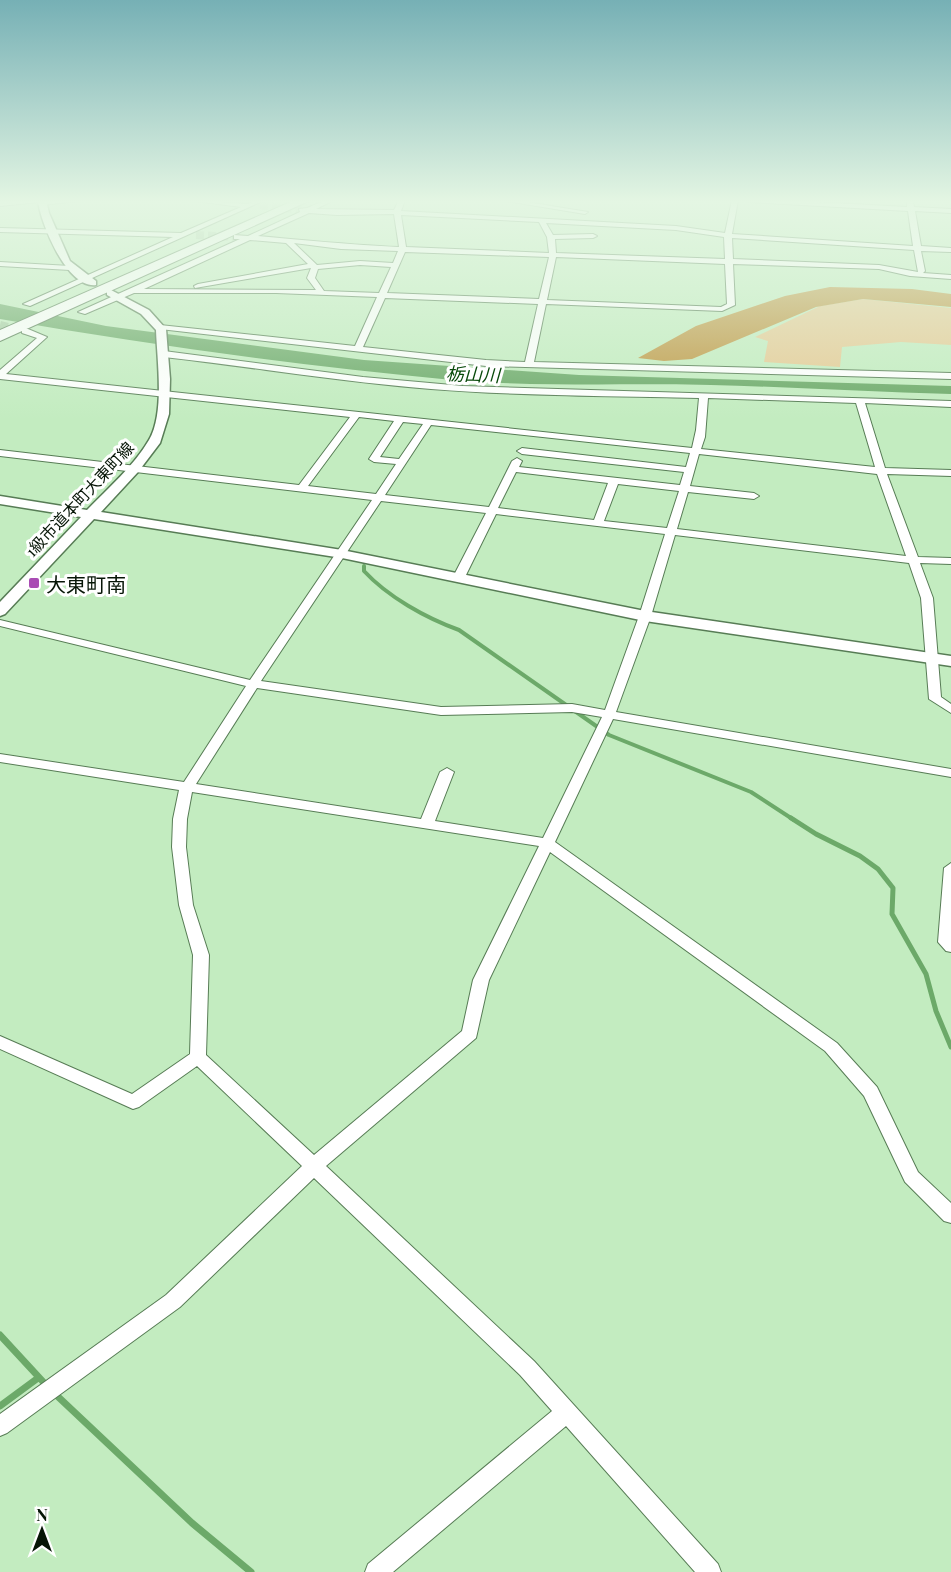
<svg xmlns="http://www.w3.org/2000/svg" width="951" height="1572" font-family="'Playfair Display','Noto Sans JP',serif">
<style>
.green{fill:#e6ca95}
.forest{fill:#bf9845}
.water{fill:#6ca969}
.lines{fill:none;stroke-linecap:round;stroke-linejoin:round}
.stream-far2{stroke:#6ca969;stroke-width:4}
.stream-far1{stroke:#6ca969;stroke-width:5}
.stream{stroke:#6ca969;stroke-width:7}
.minor-tunnel{stroke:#a7cca4;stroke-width:8;stroke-dasharray:8 4;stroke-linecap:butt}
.minor-casing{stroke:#577c55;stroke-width:2}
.tertiary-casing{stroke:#577c55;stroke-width:3}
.motorway-casing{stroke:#577c55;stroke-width:2}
.minor{fill:#fff;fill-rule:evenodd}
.tertiary{fill:#fff;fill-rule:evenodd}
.motorway{fill:#fff;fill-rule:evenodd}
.poi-dot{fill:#a94bb4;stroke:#fff;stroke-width:2}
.labels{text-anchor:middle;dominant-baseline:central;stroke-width:6;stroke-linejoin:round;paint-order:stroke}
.far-street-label{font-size:16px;fill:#061506;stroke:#fff}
.far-water-label{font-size:18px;font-style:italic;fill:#084a0a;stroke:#fff}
.poi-label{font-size:20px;fill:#061506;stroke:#fff;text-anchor:start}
</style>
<rect width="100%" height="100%" fill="#c3ecc0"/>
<!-- green -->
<path class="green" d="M863 299 951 308V345L901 342 842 347 840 367 764 362 768 341 755 337 820 306Z"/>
<!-- forest -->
<path class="forest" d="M830 287 912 289 951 294V307L863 299 816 307 692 359 664 361 638 358 696 326 785 296Z"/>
<!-- water -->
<path class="water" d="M0 304 106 326 364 360 579 375 951 386V394C871 392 791 387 711 385 625 383 538 387 452 380 301 366 150 345 0 319Z"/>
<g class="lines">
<!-- stream-far2 -->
<path class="stream-far2" d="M364 566V571C388 597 426 618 459 630L609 735 751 792 794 820"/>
<!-- stream-far1 -->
<path class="stream-far1" d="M791 818 816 834 860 856 878 869 893 888 892 914 926 974 936 1011 951 1047"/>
<!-- stream -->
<path class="stream" d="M0 1335 47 1386
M53 1392 192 1523 251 1572
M0 1406 38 1378"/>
<!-- minor-tunnel -->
<path class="minor-tunnel" d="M260 205 301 210
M196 235 237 237
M0 325 25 331"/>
<!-- minor casing -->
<g class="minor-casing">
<path id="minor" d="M25 200H86L42 205 39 202 0 206V202Z
M188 200 248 204 257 200H265L30 306 23 304 173 237 0 232V228L181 233 241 207Z
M326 200H334L316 209 394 210 399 200H405L401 211 676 226 725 233 732 200H738L732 234 913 246 908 211 749 202 746 200H779L907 207V202L910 200 913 202 914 207 951 209V213L915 211 921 246 951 248V252L921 251 925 271 923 273 951 275V279L910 276 879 269 733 264 735 305 722 311 546 304 534 362 951 373V379L486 366 160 329 156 327 160 325 355 346 377 297 276 293H134L85 314 78 312 240 239H234V235L248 236 300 212 299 209 307 208ZM309 213 337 215 394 214 399 247C352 245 305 240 258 236ZM401 215 539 222 547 237 549 253 406 247ZM546 223 676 230 724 237 725 259 556 253 555 239 593 238 597 236 593 234 553 235ZM732 238 914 250 918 272 879 265 733 259ZM250 240 286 243 308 264 198 284 194 286 195 288 311 268 307 278 316 290 144 289ZM294 243 341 249 398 251 393 263 360 261 317 265ZM405 252 549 257 539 299 387 293ZM556 257 725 264 727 304 721 307 547 300ZM360 265 391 267 379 293 324 291 315 278 318 269ZM385 298 538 304 525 362 486 360 363 347Z
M500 200H514L588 212 585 214Z
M0 262 70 266 74 268 70 270 0 266Z
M22 329H28L47 337 6 374 692 448 696 430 699 398C610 396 520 396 431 389 341 382 253 367 164 357L160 354 164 351 363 377 463 386 951 401V407L865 403 885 468 951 470V476L887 474 918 557 951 558V564L920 563 933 598 941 697 951 704V713L929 699 921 598 909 563 675 535 651 616 616 712 951 769V777L613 719 555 842 837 1043 877 1087 918 1172 951 1203V1223L944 1221 905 1182 864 1096 825 1051 550 852 489 980 476 1038 326 1166 534 1361 718 1564 721 1572H695L566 1426 393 1572H365L368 1564 552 1411 520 1375 314 1178 180 1307 7 1433 0 1436V1414L166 1295 302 1166 197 1066 139 1107 133 1109 0 1049V1036L132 1094 190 1054 193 955 179 905 172 847 173 819 179 790 0 762V754L184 782 246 686 0 626V620L250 680 372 500 0 456V450L299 485 350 417 0 379V370L37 338 22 333ZM708 398 856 403 875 467 701 449 705 437ZM359 417 394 421 369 459 374 462 396 464 376 494 308 486ZM403 422 423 424 399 459 380 457ZM431 425 690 453 686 467 522 448 517 451 522 454 684 472 680 485 519 467 522 461 517 458 512 461 489 507 385 495ZM699 454 877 474 906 556 677 529 688 492 754 499 759 496 754 493 690 486ZM516 472 608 483 594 520 498 508ZM618 484 679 491 667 528 604 521ZM381 501 486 513 453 577 459 580 465 577 496 514 665 534 639 616 605 710 572 704 441 707 261 681ZM257 688 441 715 572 712 602 717 543 838 435 821 454 772 447 768 440 772 421 819 196 784ZM192 792 539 846 473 980 462 1031 314 1155 206 1055 209 955 193 905 186 847 187 819Z
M951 863V952L946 951 938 942 944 868Z"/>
</g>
<!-- tertiary casing -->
<g class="tertiary-casing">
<path id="tertiary" d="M38 200H46L49 213 70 261 96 281V285C67 289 40 222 38 200Z
M111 290 149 310 166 329 170 379 169 414 160 443 138 472 101 512 342 550 645 611 951 656V666L645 621 342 558 94 519 5 614 0 616V602L81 517 0 504V496L87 510C108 488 134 466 149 440 165 413 157 360 156 330L141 314 107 295V291Z"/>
</g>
<!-- motorway casing -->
<g class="motorway-casing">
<path id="motorway" d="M295 200H311L0 341V330Z"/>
</g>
<!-- minor -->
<use href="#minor" class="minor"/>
<!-- tertiary -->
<use href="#tertiary" class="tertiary"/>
<!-- motorway -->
<use href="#motorway" class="motorway"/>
</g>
<!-- sky -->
<linearGradient id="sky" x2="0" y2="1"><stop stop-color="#76b0b5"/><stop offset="0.48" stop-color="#e4f6e3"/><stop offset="1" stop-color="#e4f6e3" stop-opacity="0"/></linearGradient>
<rect width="951" height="420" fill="url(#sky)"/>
<!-- markers -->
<rect class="poi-dot" x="28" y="577" width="12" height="12" rx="3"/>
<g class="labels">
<!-- far-street labels -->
<g class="far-street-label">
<text transform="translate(79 499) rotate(-47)">1級市道本町大東町線</text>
</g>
<!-- far-water labels -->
<g class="far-water-label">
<text transform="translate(473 374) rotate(2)">栃山川</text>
</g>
<!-- poi labels -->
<g class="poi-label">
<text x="46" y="583">大東町南</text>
</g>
</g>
<!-- north arrow -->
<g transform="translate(42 1530)" stroke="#ffffff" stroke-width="4.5" paint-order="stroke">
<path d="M0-4.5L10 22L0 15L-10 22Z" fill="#061506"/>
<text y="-9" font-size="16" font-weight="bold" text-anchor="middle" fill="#061506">N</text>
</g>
</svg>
